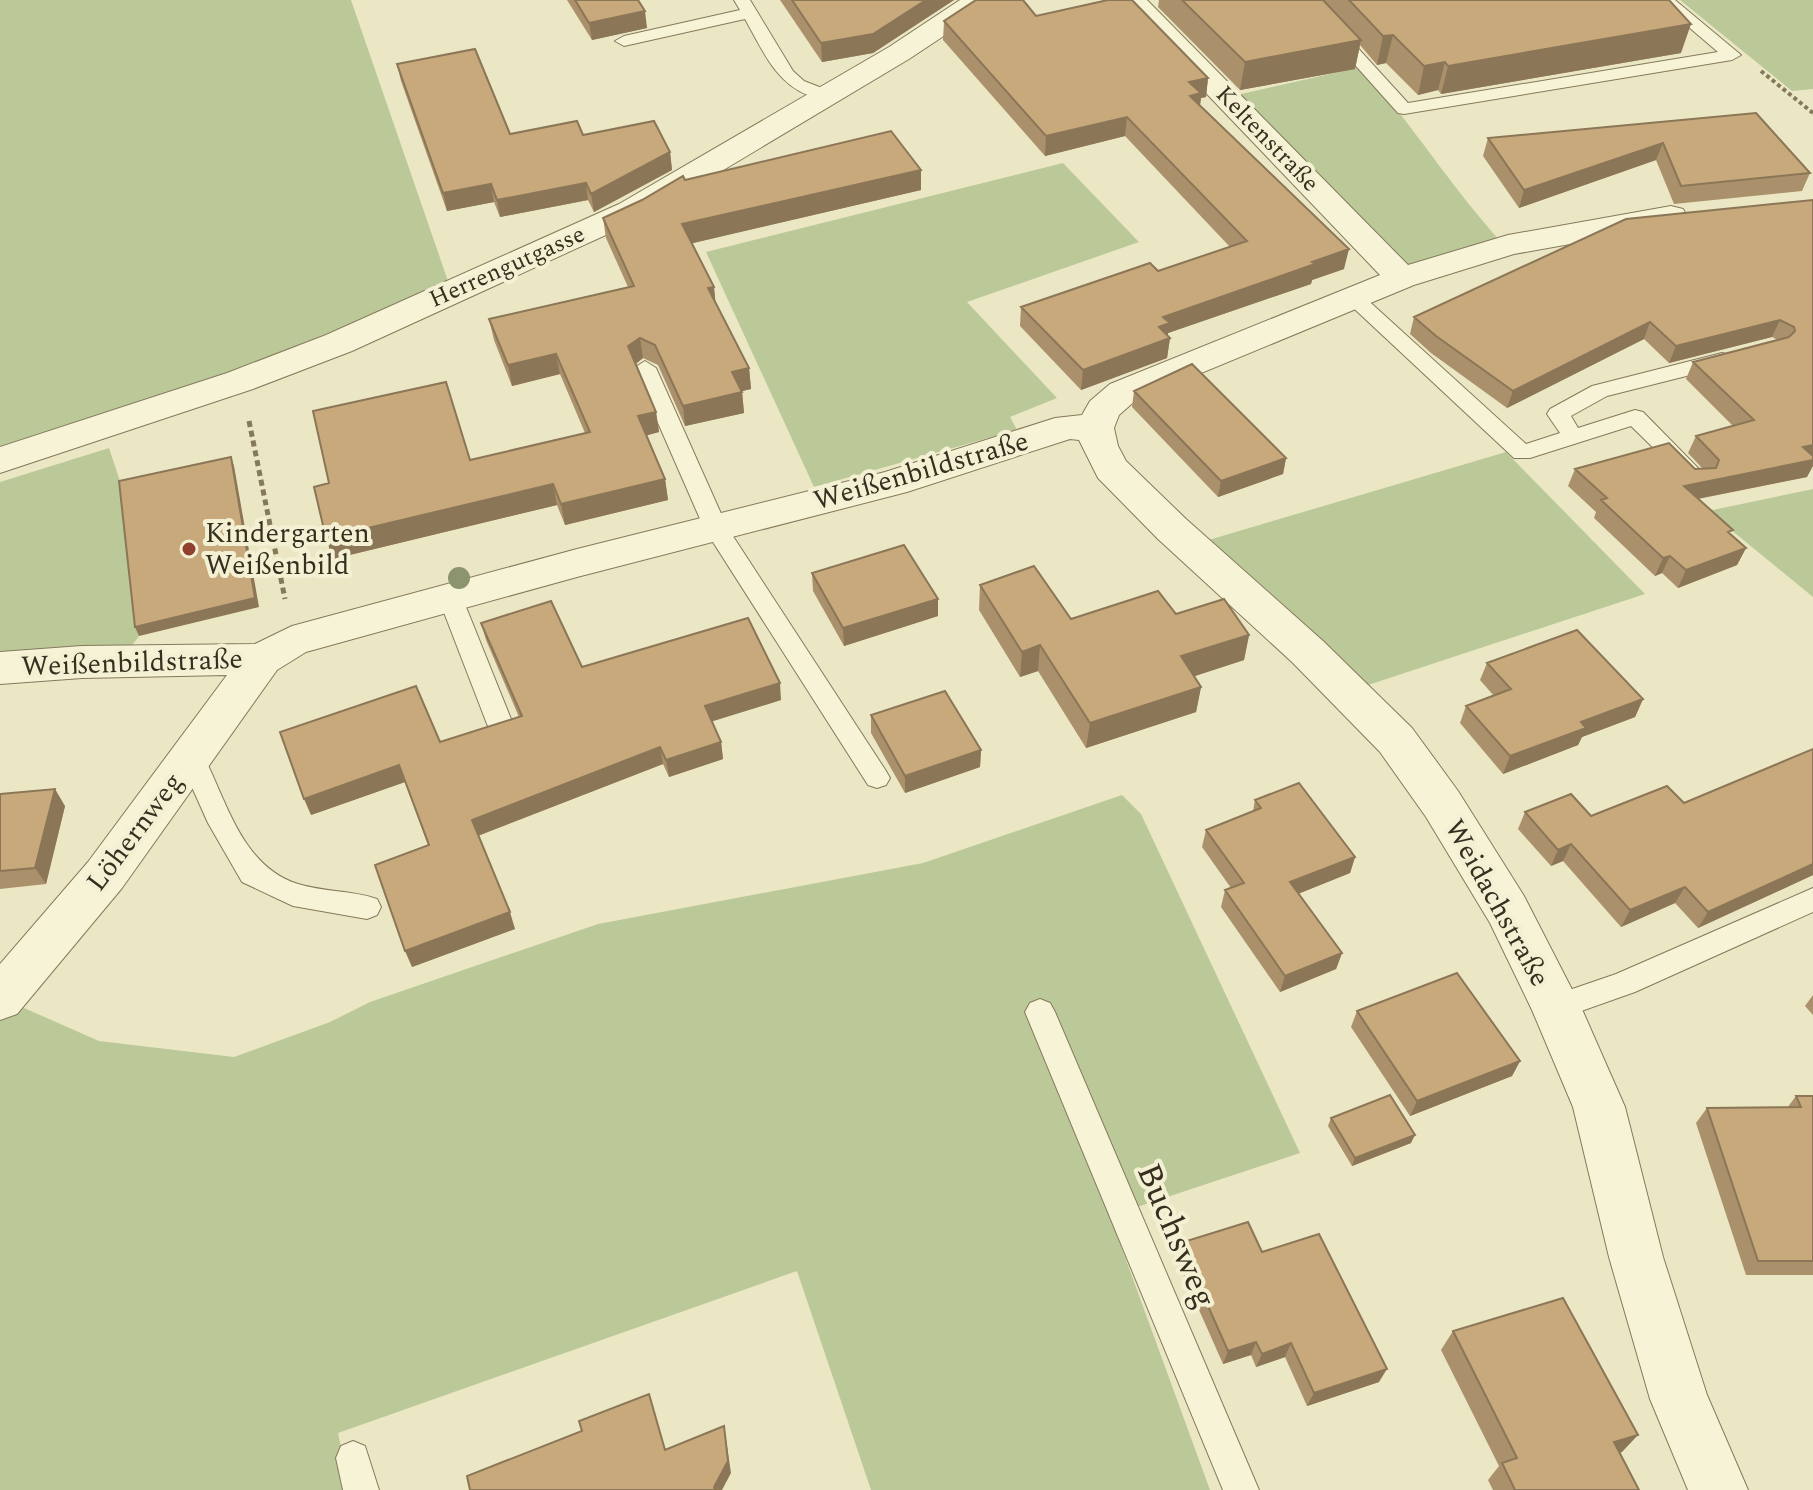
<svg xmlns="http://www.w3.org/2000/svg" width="1813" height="1490" font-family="Spectral,serif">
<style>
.green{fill:#bbc999}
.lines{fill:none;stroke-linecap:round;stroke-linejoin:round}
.lane-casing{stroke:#85795c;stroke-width:2}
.street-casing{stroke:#85795c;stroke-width:2}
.path-far1{stroke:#85795c;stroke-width:4;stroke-dasharray:4 3;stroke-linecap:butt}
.path{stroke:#85795c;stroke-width:5;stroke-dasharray:6 4;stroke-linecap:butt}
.lane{fill:#f7f3d7;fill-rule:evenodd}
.street{fill:#f7f3d7;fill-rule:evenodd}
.tree{fill:#8c946e}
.wall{fill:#ab916b}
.shaded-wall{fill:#8b7657}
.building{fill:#c7a97c;stroke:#8b7657;stroke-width:2}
.poi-dot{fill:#91402f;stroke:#f3f0d3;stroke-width:3}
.labels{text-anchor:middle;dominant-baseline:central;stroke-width:8;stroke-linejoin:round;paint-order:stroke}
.far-street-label{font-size:24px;fill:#362e1f;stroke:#f3f0d3}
.street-label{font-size:28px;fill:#362e1f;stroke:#f3f0d3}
.poi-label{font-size:28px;fill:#362e1f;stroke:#f3f0d3;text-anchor:start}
.near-street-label{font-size:34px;fill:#362e1f;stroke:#f3f0d3}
</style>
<rect width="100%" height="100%" fill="#ebe7c4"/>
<!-- green -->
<path class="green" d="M0 0H351L449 284 237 370 0 446Z
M1680 0H1813V89L1792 91Z
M1361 67C1412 123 1452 189 1504 245L1402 275 1228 97Z
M1063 163 1139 242 967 302 1057 398 1010 417 1017 430 814 487 706 252Z
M109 448 123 490 139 636 131 647 0 658V482Z
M1506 452 1645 594 1353 690 1195 544Z
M1813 489V597L1708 511Z
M1122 795 1141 814 1300 1153 1110 1216 1210 1490H871L797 1271 338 1433 350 1490H0V1020L15 1004 99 1041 234 1057 330 1022 370 1002 598 924 923 863Z"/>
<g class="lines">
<!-- lane casing -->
<g class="lane-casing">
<path id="lane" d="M734 0H750L793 71 804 81 832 92 835 96 832 100C823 102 817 99 808 95 775 82 762 49 745 19L624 46 615 41 624 36 740 10Z
M1297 0H1314L1408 103 1718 52 1657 0H1675L1741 55 1732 60 1404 114 1398 113Z
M1354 292 1361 294 1526 444 1560 433 1547 414 1550 409 1592 386 1722 353 1730 355 1733 360 1730 365 1607 396 1571 416 1578 428 1635 410 1643 412 1698 468 1695 473H1679L1631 426 1530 458H1514L1347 302 1344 298 1347 294Z
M645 361 656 368 727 527 886 771 890 778 886 785 877 788 868 785 704 528 634 368Z
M450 588 459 591 462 597 513 724 509 731 500 734 491 731 487 724 438 597 441 591Z
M191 746 200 749C226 797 240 866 298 884 323 892 352 890 377 899L381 907 377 915 367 919 293 906 242 882 208 823 178 756 182 749Z
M1813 888V912L1635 992 1556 1020 1546 1016 1541 1007 1546 998 1616 974Z
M1040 999 1050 1003 1055 1012 1259 1490H1223L1025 1012 1030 1003Z
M353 1441 365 1446 379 1490H343L336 1458 341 1446Z"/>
</g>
<!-- street casing -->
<g class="street-casing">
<path id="street" d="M960 0H993L989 6 909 59 643 218 352 351 253 389 0 473V447L227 373 326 335 619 204 889 47Z
M1117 0H1147L1408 265 1508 235 1671 206 1683 209 1687 216 1683 223 1671 226 1514 254 1414 285 1136 400 1119 415 1114 428 1118 446 1126 461 1186 519 1323 641 1412 728 1458 791 1524 896 1581 1007 1625 1107 1663 1257 1707 1395 1748 1490H1688L1650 1399 1609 1257 1573 1107 1532 1010 1490 923 1426 817 1380 752 1293 663 1158 539 1098 478 1079 440 1070 439 907 492 577 577 306 652 277 670 122 888 17 1014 0 1020V964L88 862 227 675 82 678 0 684V652L82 646 255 644 292 626 577 549 885 472 1055 418 1082 415 1090 401 1110 384 1380 275Z"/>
</g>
<!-- path-far1 -->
<path class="path-far1" d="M1761 71 1813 113"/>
<!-- path -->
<path class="path" d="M249 421 285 599"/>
<!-- lane -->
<use href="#lane" class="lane"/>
<!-- street -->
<use href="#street" class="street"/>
</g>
<!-- trees -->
<circle class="tree" cx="459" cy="578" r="11"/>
<!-- wall -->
<path class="wall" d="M567 0H638L647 28 592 40Z
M780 0H954L873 53 822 62Z
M1159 0H1669L1681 53 1441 94 1438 90 1418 95 1386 63 1377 65 1360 45 1355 69 1240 90 1158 7Z
M1036 16 1208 78 1206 97 1201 98 1200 105 1344 269 1312 280 1311 284 1168 333V336L1170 338 1167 358 1081 390 1020 326 1021 307 1158 271 1230 247 1125 136 1045 156 943 40 944 21Z
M397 64 510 134 583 135 670 152 672 170 594 212 588 200 500 217 494 202 447 211 401 81Z
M1756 113 1810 173 1802 191 1674 204 1656 160 1519 208 1483 156 1488 138Z
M685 180 921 190 692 243 714 287 715 302 749 368 751 389 742 391 744 413 685 426 658 365 643 358 636 364 656 412 659 432 647 435 665 479 668 500 565 525 557 505 333 559 326 538 470 460 585 433 560 374 512 386 494 340 489 319 628 287 606 238 603 218Z
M1813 200 1807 477 1698 499 1731 534 1746 548 1737 565 1678 588 1662 573 1655 576 1594 518 1596 512 1568 486 1575 469 1702 468 1688 453 1696 436 1733 426 1686 379 1693 362 1778 340 1772 337 1669 363 1644 339 1507 408 1431 353 1410 334 1414 317Z
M1134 391 1286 458 1283 474 1218 497 1132 407Z
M812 573 938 599V616L844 646 813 591Z
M980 585 1071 619 1176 614 1249 635 1244 660 1194 676 1201 687 1196 712 1086 748 1038 671 1020 677 979 610Z
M481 623 582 667 781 700 712 721 721 742 723 759 669 777 663 764 478 836 515 929 412 967 428 845 405 782 311 815 440 742 519 717 486 640Z
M1487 663 1643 699 1635 717 1582 737 1578 745 1503 774 1460 723 1466 706 1494 696 1480 680Z
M871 715 981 750 980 767 905 793 871 733Z
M1813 749V875L1698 928 1675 903 1621 927 1563 861 1551 866 1518 829 1525 812 1591 816 1684 803Z
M0 794 65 806 46 884 0 889Z
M1255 800 1355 857 1350 873 1298 894 1342 953 1336 969 1280 992 1221 907 1225 890 1231 888 1202 847 1206 830 1253 811Z
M1813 995V1015L1805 1006Z
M1357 1011 1520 1061 1512 1076 1410 1116 1351 1027Z
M1796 1096H1813V1275H1746L1696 1123 1707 1108H1787Z
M1331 1118 1411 1143 1352 1166 1328 1126Z
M1180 1243 1262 1252 1379 1382 1307 1406 1285 1357 1256 1367 1251 1355 1223 1364 1176 1258Z
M1453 1331 1622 1452 1619 1453 1639 1490H1493L1488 1480 1499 1466 1441 1350Z"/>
<!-- shaded-wall -->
<path class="shaded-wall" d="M926 0H954L873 53 822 62 821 43Z
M645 11 647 28 592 40 589 23Z
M1691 24 1681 53 1441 94 1448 66Z
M1393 35 1386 63 1377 65 1383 36Z
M1361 40 1355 69 1240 90 1245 62Z
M1445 62 1438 90 1418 95 1424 66Z
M1208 78 1206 97 1201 98 1199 112 1188 115 1189 82Z
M1127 117 1125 136 1045 156 1046 136Z
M1663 143 1656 160 1519 208 1524 190Z
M670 152 672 170 594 212 591 194Z
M921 170V190L685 245 682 224Z
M586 183 588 200 500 217 497 200Z
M491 184 494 202 447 211 443 193Z
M1349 249 1344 269 1312 280 1311 284 1168 333 1167 339 1170 338 1167 358 1081 390 1083 370 1159 327 1163 317Z
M714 287 716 308 708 288Z
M1780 320 1772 337 1669 363 1676 346Z
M1650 322 1644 339 1507 408 1513 391Z
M640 338 643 358 631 367 628 346Z
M556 354 560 374 512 386 508 365Z
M749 368 751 389 734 393 732 372Z
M742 392 744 413 685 426 683 406Z
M656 412 659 432 641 437 638 416Z
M1813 445V466L1807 477 1676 503 1684 486 1803 447Z
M231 457 234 466 259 607 139 636 135 627Z
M1286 458 1283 474 1218 497 1221 481Z
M665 479 668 500 565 525 561 504Z
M553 484 557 505 333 559 326 538Z
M1746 548 1737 565 1678 588 1686 570Z
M1670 556 1662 573 1655 576 1663 558Z
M938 599V616L844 646 843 628Z
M1249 635 1244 660 1177 682 1181 656Z
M1040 645 1038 671 1020 677 1022 652Z
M780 683 781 700 707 723 705 706Z
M1201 687 1196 712 1086 748 1090 723Z
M1643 699 1635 717 1582 737 1578 745 1503 774 1510 756 1581 722Z
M721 742 723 759 669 777 666 760Z
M660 747 663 764 477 836 472 820Z
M981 750 980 767 905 793V776Z
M399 765 405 782 311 815 304 799Z
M55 789 65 806 46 884 35 868Z
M1571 844 1563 861 1551 866 1558 850Z
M1355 857 1350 873 1285 899 1290 882Z
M1813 864V875L1698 928 1708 912Z
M1685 887 1675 903 1621 927 1630 910Z
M510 912 515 929 412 967 405 951Z
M1342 953 1336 969 1280 992 1285 976Z
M1520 1061 1512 1076 1410 1116 1417 1101Z
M1415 1135 1411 1143 1352 1166 1355 1158Z
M1256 1342 1251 1355 1223 1364 1228 1351Z
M1291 1343 1285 1357 1256 1367 1262 1354Z
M1387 1369 1379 1382 1307 1406 1314 1393Z
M724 1426 731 1473 722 1490H715L714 1487Z
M1638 1435 1622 1452 1598 1460 1614 1442Z"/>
<!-- building -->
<path class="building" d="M575 0H638L645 11 589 23Z
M792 0H926L873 34 821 43Z
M976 0H1023L1036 16 1108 0H1132L1208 78 1189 82 1201 93 1190 96 1349 249 1312 262 1315 264 1163 317 1170 323 1159 327 1170 338 1083 370 1021 307 1150 263 1158 271 1247 241 1127 117 1046 136 944 21Z
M1182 0H1323L1361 40 1245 62Z
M1349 0H1669L1691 24 1448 66 1445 62 1424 66 1393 35 1383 36Z
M475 49 510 134 577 121 583 135 654 121 670 152 591 194 586 183 497 200 491 184 443 193 397 64Z
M1756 113 1810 173 1681 186 1663 143 1524 190 1488 138Z
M891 131 921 170 682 224 714 287 708 288 749 368 732 372 742 392 683 406 655 345 640 338 628 346 656 412 638 416 665 479 561 504 553 484 326 538 314 487 329 483 313 411 446 382 470 460 590 432 556 354 508 365 489 319 634 286 603 218 642 200 683 176 685 180Z
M1813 200V445L1803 447 1813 456V460L1684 486 1733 530 1728 532 1746 548 1686 570 1670 556 1663 558 1601 500 1607 498 1575 469 1669 443 1695 469 1716 468 1719 460 1696 436 1754 420 1693 362 1789 337 1795 331 1794 327 1780 320 1676 346 1650 322 1513 391 1436 336 1414 317 1626 219Z
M1192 364 1286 458 1221 481 1134 391Z
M231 457 255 598 135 627 119 481Z
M904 545 938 599 843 628 812 573Z
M1034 566 1071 619 1158 591 1176 614 1224 599 1249 635 1181 656 1201 687 1090 723 1040 645 1022 652 980 585Z
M551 601 582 667 748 618 780 683 705 706 721 742 666 760 660 747 472 820 510 912 405 951 375 865 429 845 399 765 304 799 280 732 416 686 440 742 522 716 481 623Z
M1577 630 1643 699 1581 722 1586 728 1510 756 1466 706 1511 689 1487 663Z
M945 691 981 750 905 776 871 715Z
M1813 749V864L1708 912 1685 887 1630 910 1571 844 1558 850 1525 812 1571 794 1591 816 1667 786 1684 803Z
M1299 783 1355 857 1290 882 1342 953 1285 976 1225 890 1244 883 1206 830 1261 808 1255 800Z
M55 789 35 868 0 871V794Z
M1457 973 1520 1061 1417 1101 1357 1011Z
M1390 1095 1415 1135 1355 1158 1331 1118Z
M1796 1096H1813V1261H1758L1707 1108 1801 1107Z
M1248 1222 1262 1252 1319 1234 1387 1369 1314 1393 1291 1343 1262 1354 1256 1342 1228 1351 1180 1243Z
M1563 1298 1638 1435 1614 1442 1639 1490H1515L1502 1463 1517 1458 1453 1331Z
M649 1394 665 1450 724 1426 728 1461 714 1487 715 1490H470L467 1476 582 1431 579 1421Z"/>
<!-- markers -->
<circle class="poi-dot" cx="189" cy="549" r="8"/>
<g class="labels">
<!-- far-street labels -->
<g class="far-street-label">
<text transform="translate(1267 139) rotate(46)">Keltenstraße</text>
<text transform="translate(507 267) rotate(-24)">Herrengutgasse</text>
</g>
<!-- street labels -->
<g class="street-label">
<text transform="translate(921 471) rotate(-16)">Weißenbildstraße</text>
<text transform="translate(132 663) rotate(-2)">Weißenbildstraße</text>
<text transform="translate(135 832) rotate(-53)">Löhernweg</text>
<text transform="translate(1497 903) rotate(61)">Weidachstraße</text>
</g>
<!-- poi labels -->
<g class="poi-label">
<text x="205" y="533">Kindergarten<tspan x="205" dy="32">Weißenbild</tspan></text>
</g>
<!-- near-street labels -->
<g class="near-street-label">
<text transform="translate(1176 1236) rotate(67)">Buchsweg</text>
</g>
</g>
</svg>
